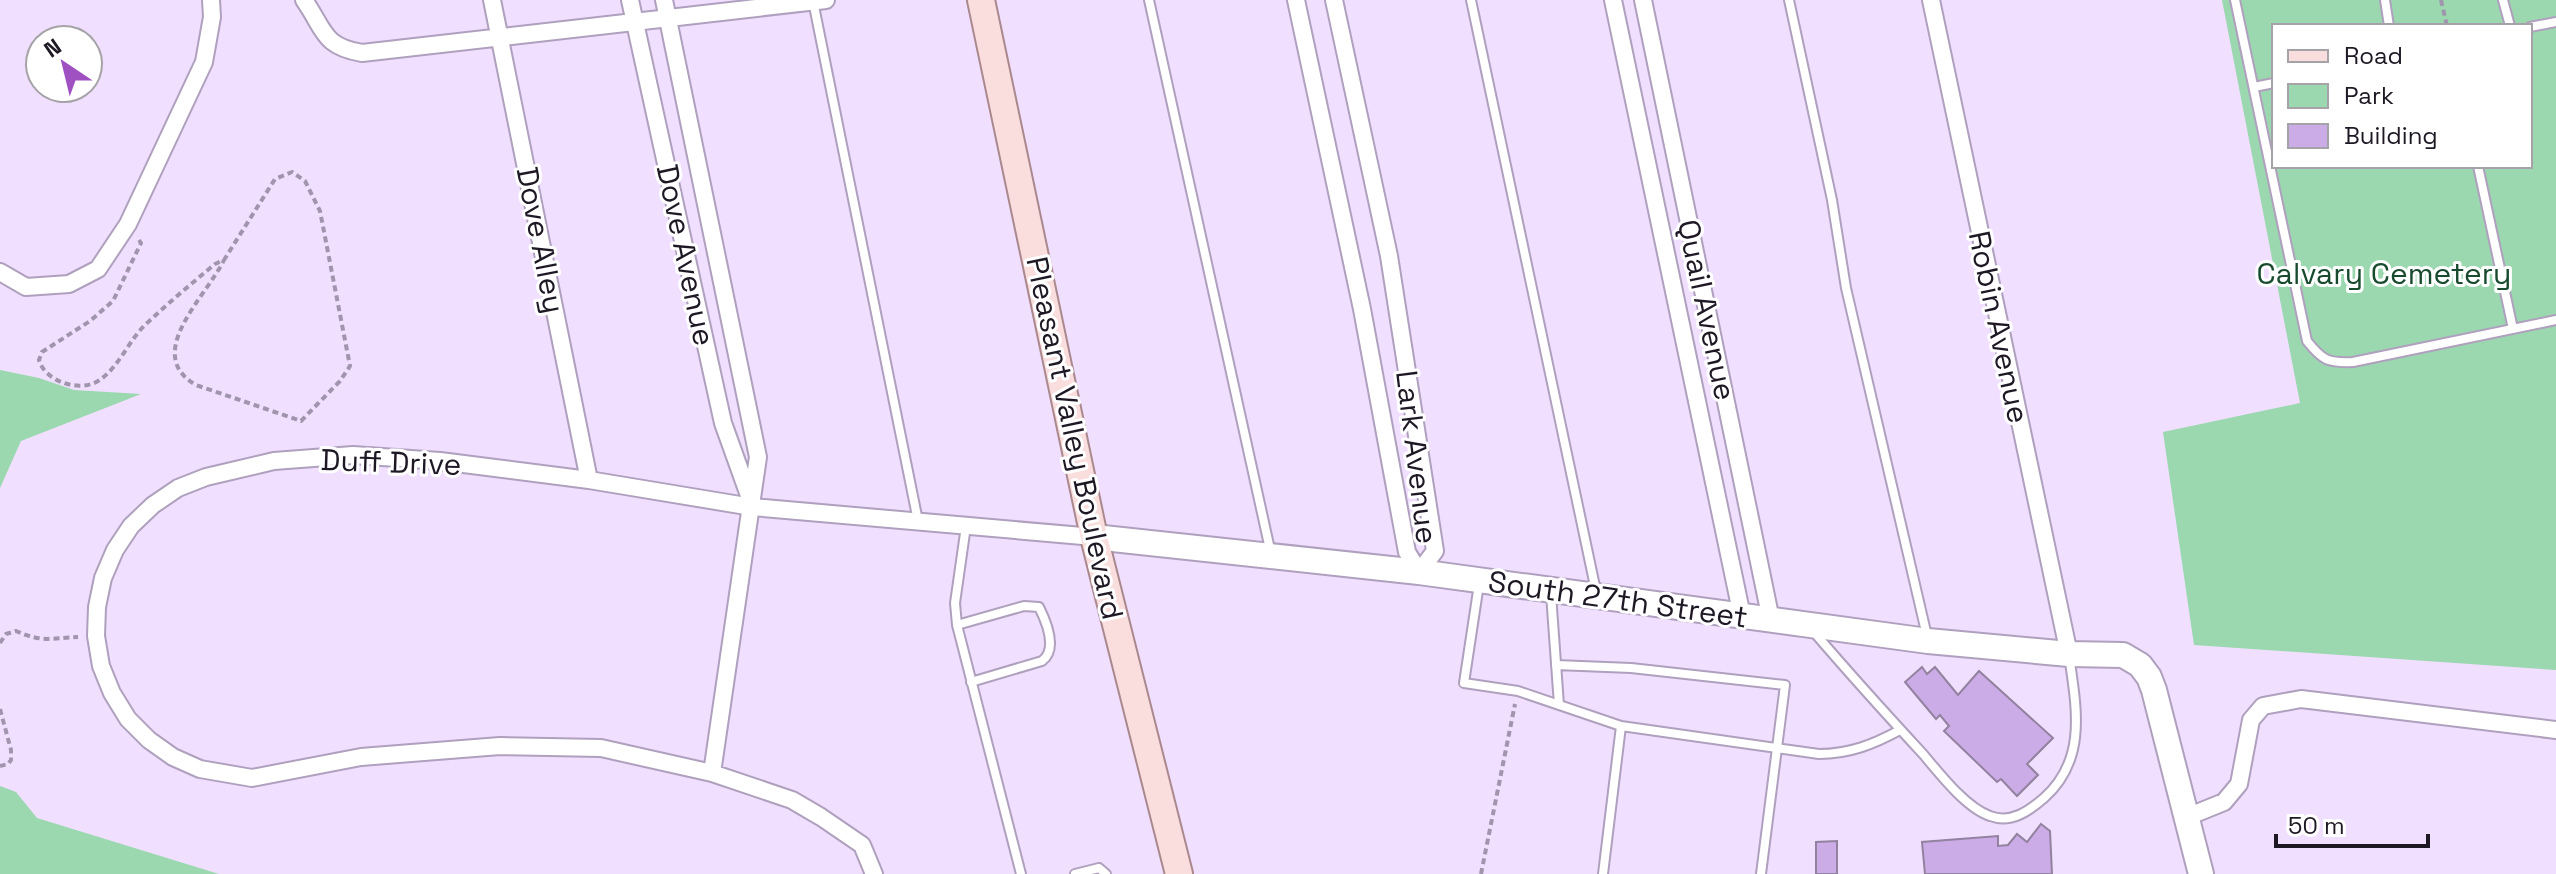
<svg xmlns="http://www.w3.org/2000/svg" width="2556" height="874" font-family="'Space Grotesk',sans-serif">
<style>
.green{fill:#9bd8b0;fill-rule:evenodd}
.building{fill:#ccace7;stroke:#92829f;stroke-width:2}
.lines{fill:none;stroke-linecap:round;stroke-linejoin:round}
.lane-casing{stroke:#afa0bd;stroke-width:12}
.street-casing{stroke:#afa0bd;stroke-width:20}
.secondary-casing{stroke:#afa0bd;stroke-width:28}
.primary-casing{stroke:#aa898e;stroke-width:30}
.path{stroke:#a194ad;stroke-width:4;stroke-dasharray:6 4;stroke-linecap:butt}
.lane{stroke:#fff;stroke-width:8}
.street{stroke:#fff;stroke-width:16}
.secondary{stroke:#fff;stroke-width:24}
.primary{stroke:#fadddd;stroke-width:26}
.labels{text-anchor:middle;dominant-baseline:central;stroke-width:6;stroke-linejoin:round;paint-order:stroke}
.street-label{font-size:30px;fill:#1e1824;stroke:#fff}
.park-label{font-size:30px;fill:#184a2e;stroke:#fff}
</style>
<rect width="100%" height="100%" fill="#f0dfff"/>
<!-- green -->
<path class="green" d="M2222 0H2556V670L2194 645 2163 432 2300 403ZM2274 26H2530V166H2274Z
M0 370 39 378 74 390 141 394 21 441 0 488Z
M0 786 16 792 37 818 219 874H0Z"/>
<!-- building -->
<path class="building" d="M1922 667 1927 674 1935 667 1958 695 1979 671 2053 738 2027 764 2038 775 2017 796 2001 779 1997 782 1944 731 1949 726 1940 715 1936 719 1905 682Z
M2041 824 2050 831 2052 874H1925L1922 842 1998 836V846L2008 845 2017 834 2027 842Z
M1837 841V874H1816V842Z"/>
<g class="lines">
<!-- lane casing -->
<g class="lane-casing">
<path id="lane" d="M1149 0 1271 554
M1471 0 1596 591
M1789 0 1832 200 1846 288 1927 636
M2235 0 2307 341C2323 361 2328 363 2353 362L2556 320
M2385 0 2389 26
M2503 0 2510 26
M813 1 918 521
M2530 27 2556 22
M2254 87 2274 83
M2478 166 2513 329
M966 526 955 603 957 625 1021 874
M1479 584 1464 683 1518 691 1621 726 1819 754C1850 754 1874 744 1900 730
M1551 594 1559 705
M957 625 1024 606 1039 607C1047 623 1058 649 1042 661L971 682
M1813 631C1849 673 1886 714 1923 754 1939 773 1966 808 1990 816 2011 824 2029 811 2044 798 2088 759 2076 706 2069 655
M1556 665 1631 668 1785 685 1761 874
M1075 874 1099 868 1106 874
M1603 874 1621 726"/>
</g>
<!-- street casing -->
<g class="street-casing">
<path id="street" d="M304 0C325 30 322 46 362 53L826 0
M492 0 589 480
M630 0 723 423 751 501
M664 0 758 457 712 773
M1296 0 1362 309 1407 552 1419 572 1435 551 1389 256 1334 0
M1613 0 1742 616
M1643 0 1771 620
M1931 0 2069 654
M0 272 26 287 69 284 98 269 128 224 204 62 212 17 211 0
M2187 817 2224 802 2239 784 2251 720 2263 706 2301 699 2556 730
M874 874 862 845 821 817 792 800 712 773 601 748 500 746 361 757 252 778 200 769 173 757 149 740 128 719 112 693 101 666 96 636 97 607 103 578 115 550 131 526 153 505 178 488 206 477 274 461 353 455 440 461 589 480 752 507 1094 537"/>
</g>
<!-- secondary casing -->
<g class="secondary-casing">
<path id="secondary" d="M1094 537 1419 572 1928 641 2069 654 2123 655 2140 665 2149 677 2154 690 2201 874"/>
</g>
<!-- primary casing -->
<g class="primary-casing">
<path id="primary" d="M981 0 1094 537 1179 874"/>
</g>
<!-- path -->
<path class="path" d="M2441 0 2447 26
M139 240 141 243 113 301 90 321 42 352 39 360C45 382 82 394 101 379 119 366 129 341 144 326 167 304 191 284 215 264L224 260 275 179 292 172 305 181 320 211 350 366 340 381 301 421 196 385C142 354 206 297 224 260
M0 643 6 634 16 631C44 643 49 638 78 637
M0 709 11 750V760L8 764 0 766
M1481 874 1515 704"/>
<!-- lane -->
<use href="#lane" class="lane"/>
<!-- street -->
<use href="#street" class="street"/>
<!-- secondary -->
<use href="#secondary" class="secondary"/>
<!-- primary -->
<use href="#primary" class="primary"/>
</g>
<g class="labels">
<!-- street labels -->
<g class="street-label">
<text transform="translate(541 240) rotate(79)">Dove Alley</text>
<text transform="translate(686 255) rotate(78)">Dove Avenue</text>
<text transform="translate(1707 310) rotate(78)">Quail Avenue</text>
<text transform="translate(1999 327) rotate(78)">Robin Avenue</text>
<text transform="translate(1075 438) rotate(78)">Pleasant Valley Boulevard</text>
<text transform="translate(1417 457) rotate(83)">Lark Avenue</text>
<text transform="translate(391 462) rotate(2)">Duff Drive</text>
<text transform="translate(1618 599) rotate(8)">South 27th Street</text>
</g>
<!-- park labels -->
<g class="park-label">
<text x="2384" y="273">Calvary Cemetery</text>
</g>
</g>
<!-- legend -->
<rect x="2272" y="24" width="260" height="144" fill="#ffffff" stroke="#a5a3a7" stroke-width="2"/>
<rect x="2288" y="50" width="40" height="12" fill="#fadddd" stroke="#a5a3a7" stroke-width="2"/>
<text x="2344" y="64" font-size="24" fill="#1e1824">Road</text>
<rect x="2288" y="84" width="40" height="24" fill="#9bd8b0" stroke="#a5a3a7" stroke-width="2"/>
<text x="2344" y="104" font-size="24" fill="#1e1824">Park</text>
<rect x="2288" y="124" width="40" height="24" fill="#ccace7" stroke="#a5a3a7" stroke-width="2"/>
<text x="2344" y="144" font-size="24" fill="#1e1824">Building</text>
<!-- north arrow -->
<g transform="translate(64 64) rotate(325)"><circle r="38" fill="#ffffff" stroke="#a5a3a7" stroke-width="2"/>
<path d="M0-6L14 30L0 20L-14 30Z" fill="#9f51c2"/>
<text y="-12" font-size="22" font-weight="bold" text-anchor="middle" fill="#1e1824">N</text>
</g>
<!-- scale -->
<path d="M2276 834v12h152v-12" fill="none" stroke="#1e1824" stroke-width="4"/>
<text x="2288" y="834" font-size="24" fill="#1e1824" stroke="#ffffff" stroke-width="6" paint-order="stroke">50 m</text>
</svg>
